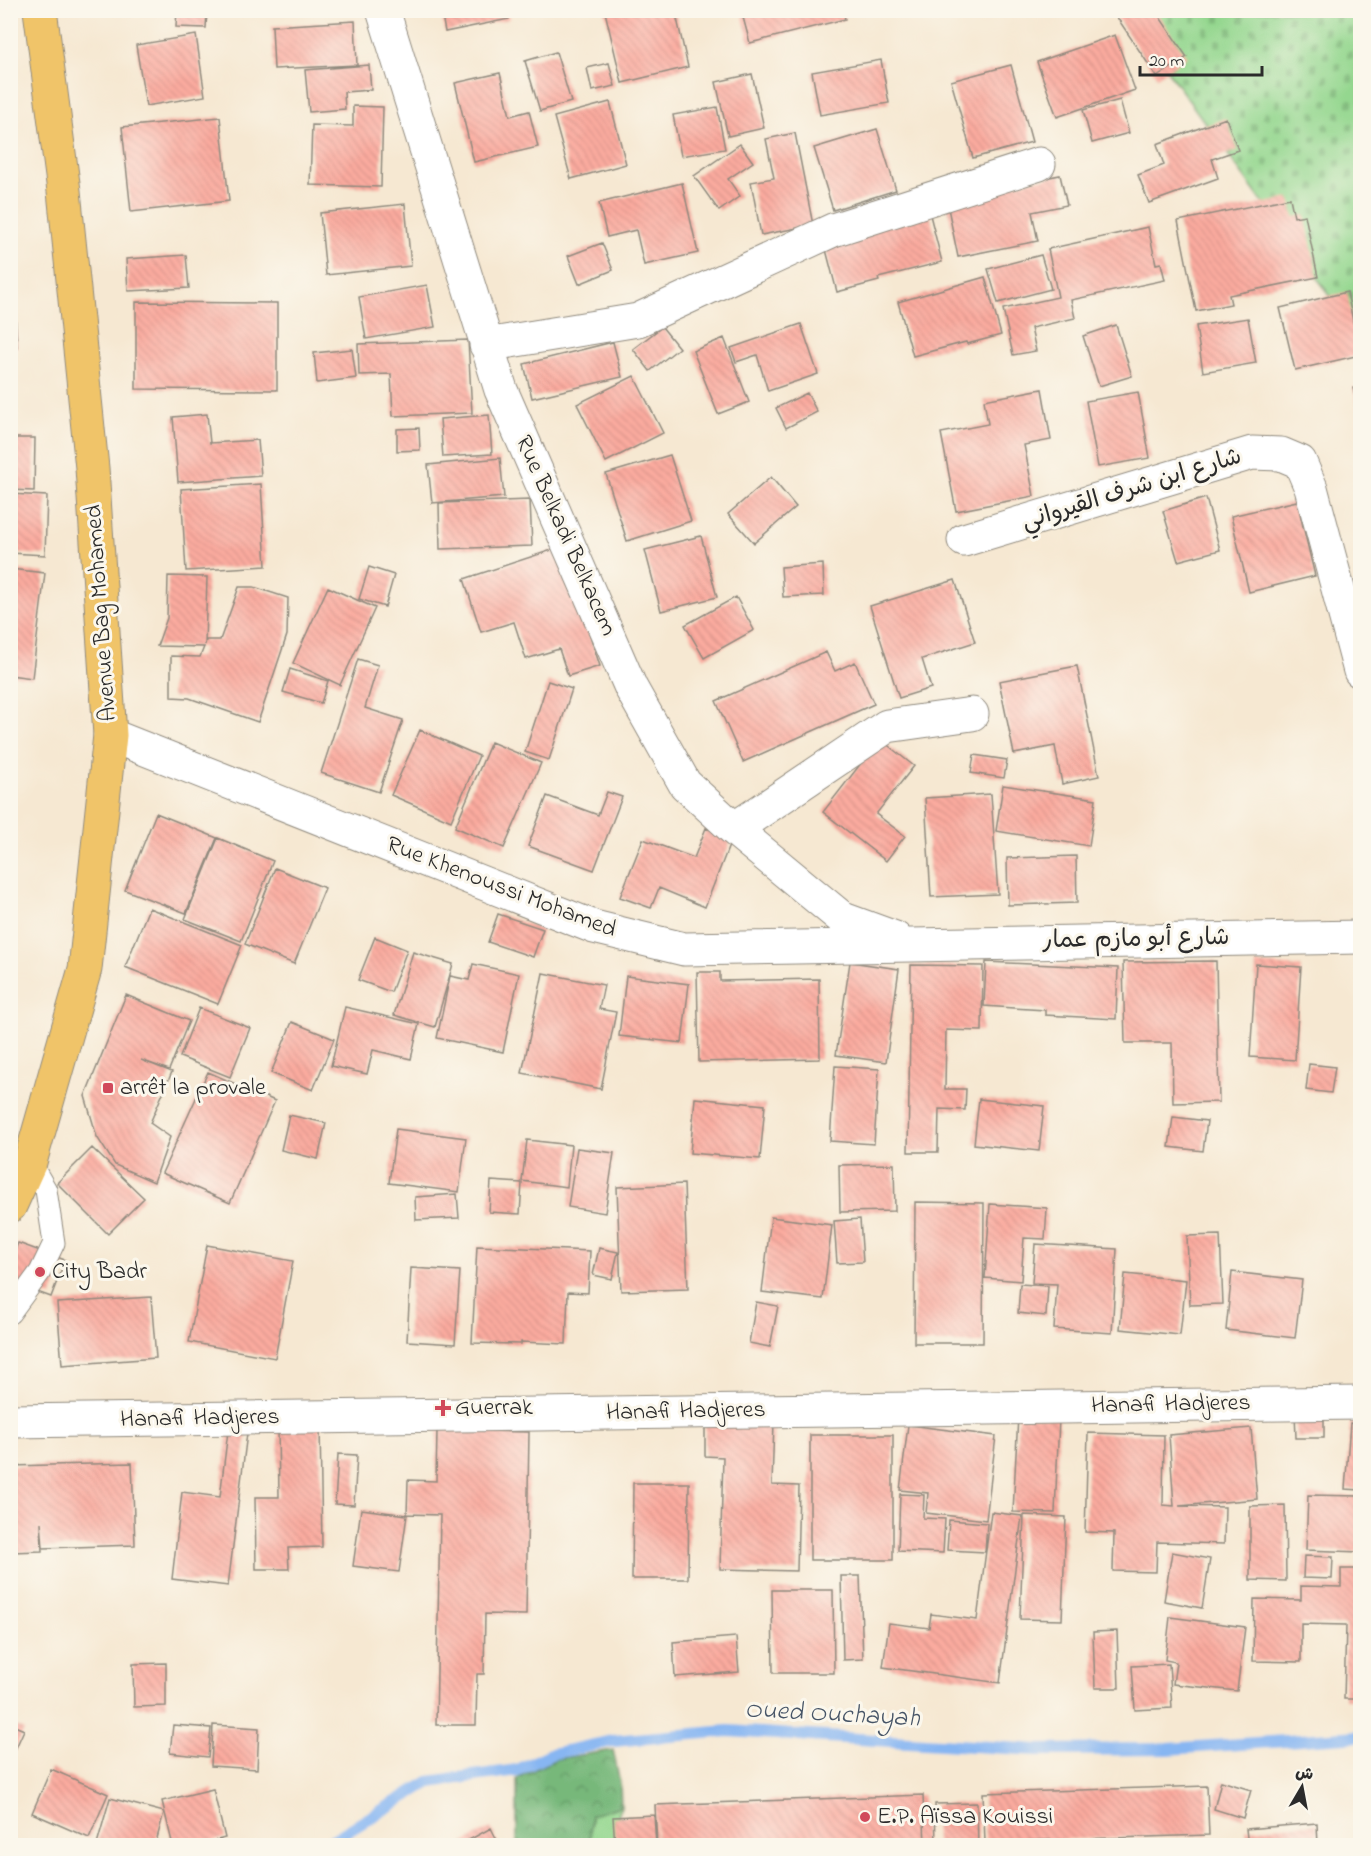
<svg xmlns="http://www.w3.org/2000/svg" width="1371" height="1856" font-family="'Indie Flower','Playpen Sans Arabic',sans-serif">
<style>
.grass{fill:#94d78f;stroke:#60815d;stroke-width:1.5}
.forest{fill:url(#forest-crowns);stroke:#517252;stroke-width:1.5}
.cemetery{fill:url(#cemetery-stones);stroke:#60815d;stroke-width:1.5}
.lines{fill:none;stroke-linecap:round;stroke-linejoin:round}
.stream{stroke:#87b6f2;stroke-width:12}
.building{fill:url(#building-back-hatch)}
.service-casing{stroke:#908a7e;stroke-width:23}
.minor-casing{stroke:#908a7e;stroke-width:35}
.primary-casing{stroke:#908a7e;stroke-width:35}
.service{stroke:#fff;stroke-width:21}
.minor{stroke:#fff;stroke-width:33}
.primary{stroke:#f0c469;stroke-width:33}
.poi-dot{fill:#d1495b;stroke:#fbf7ec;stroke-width:2}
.labels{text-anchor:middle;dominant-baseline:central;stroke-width:6;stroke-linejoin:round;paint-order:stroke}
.street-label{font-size:24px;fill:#2b2b2b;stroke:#fbf7ec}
.poi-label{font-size:24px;fill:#2b2b2b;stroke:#fbf7ec;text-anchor:start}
.water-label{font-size:26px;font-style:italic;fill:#475567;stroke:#fbf7ec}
</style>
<defs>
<pattern id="forest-crowns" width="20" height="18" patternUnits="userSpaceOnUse" patternTransform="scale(1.5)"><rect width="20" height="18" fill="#77b87a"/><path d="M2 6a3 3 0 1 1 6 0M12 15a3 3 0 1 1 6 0" fill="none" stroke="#629664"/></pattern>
<pattern id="cemetery-stones" width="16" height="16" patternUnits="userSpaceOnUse" patternTransform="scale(1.5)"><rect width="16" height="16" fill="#94d78f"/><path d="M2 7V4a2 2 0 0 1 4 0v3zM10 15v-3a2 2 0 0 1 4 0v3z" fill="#80b97c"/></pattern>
<pattern id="building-back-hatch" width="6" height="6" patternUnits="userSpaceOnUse" patternTransform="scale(1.5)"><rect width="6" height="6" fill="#fbab9f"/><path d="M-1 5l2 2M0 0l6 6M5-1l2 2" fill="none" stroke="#d79389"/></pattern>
</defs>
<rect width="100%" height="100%" fill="#fbf7ec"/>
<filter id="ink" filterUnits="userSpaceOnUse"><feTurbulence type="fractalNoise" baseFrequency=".0167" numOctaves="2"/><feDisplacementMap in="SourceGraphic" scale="12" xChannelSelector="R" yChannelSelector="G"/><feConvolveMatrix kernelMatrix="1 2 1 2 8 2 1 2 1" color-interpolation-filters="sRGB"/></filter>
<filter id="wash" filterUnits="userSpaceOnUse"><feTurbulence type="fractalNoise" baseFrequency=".008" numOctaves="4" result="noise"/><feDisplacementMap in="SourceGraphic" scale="24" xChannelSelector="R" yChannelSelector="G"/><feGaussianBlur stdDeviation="1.35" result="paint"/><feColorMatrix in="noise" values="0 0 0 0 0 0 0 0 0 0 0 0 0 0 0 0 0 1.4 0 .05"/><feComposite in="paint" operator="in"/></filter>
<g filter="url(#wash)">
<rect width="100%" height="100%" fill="#f6e8d2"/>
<!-- grass -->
<path class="grass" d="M621 1806 617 1820 618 1845 590 1846 591 1815Z"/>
<!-- forest -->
<path class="forest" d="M613 1750 620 1783 621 1806 591 1815 590 1845H517V1778L556 1759Z"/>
<!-- cemetery -->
<path class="cemetery" d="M1124 11H1360V336L1331 297Z"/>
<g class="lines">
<!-- stream -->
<path class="stream" d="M323 1846 429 1782 518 1770 551 1754 613 1741 728 1731 1038 1750 1168 1749 1360 1736"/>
</g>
<g id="blocks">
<!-- building -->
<path class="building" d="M128 10H175L176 14 128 15Z
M177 10H207L206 28 176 27Z
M441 10H507L509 19 445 32Z
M609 10H675L688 67 622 83 605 12Z
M741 10H843L845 19 750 43Z
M1112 10H1155L1187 57 1157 77Z
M355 21 357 65 274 69 272 26Z
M196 35 205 96 146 106 136 45Z
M1115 35 1135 90 1057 117 1037 62Z
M556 52 571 102 540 111 525 61Z
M881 60 889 103 820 115 812 72Z
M609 63 615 86 592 91 587 68Z
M369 65 371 90 344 92 345 109 309 112 305 70Z
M1011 65 1032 142 973 158 951 81Z
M500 73 510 116 529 111 538 147 474 162 455 83Z
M752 74 764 128 728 136 716 82Z
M1120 100 1129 133 1092 143 1083 110Z
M610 102 626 164 571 179 554 117Z
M353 106 383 107 381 187 310 185 312 125 353 126Z
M717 107 725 149 681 156 673 115Z
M220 117 229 201 131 212 122 127Z
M1226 118 1238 150 1212 159 1218 178 1149 203 1138 175 1164 165 1157 144Z
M877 129 896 190 833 210 814 148Z
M795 133 813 225 761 235 751 182 774 178 766 139Z
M740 144 753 162 728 179 740 196 719 211 694 176Z
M1060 175 1067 205 1032 212 1038 241 958 257 946 198Z
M682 183 698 253 644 265 636 230 607 237 599 203Z
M1290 198 1294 217 1305 215 1318 277 1229 295 1231 304 1196 311 1178 221Z
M405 204 411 266 326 275 320 213Z
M929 211 942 262 878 278 879 281 837 292 823 238Z
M1148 227 1156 264 1161 263 1165 280 1071 300 1075 318 1031 328 1036 351 1013 355 1003 309 1058 297 1048 249Z
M602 243 613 270 579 284 568 256Z
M186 255 189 288 128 291 126 259Z
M1041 255 1051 289 998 303 988 269Z
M10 274H13L17 347 10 348Z
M985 277 1001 335 967 344 966 342 913 356 898 302Z
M427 285 435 327 366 339 359 297Z
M1347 292 1360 355 1295 370 1280 308Z
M136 302 277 303V390L136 389Z
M1248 318 1256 363 1203 372 1196 326Z
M801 324 818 374 768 391 757 355 736 362 731 348Z
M1116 325 1132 376 1099 386 1083 336Z
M662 327 679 348 650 371 633 349Z
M724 338 749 402 718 414 693 351Z
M468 340 472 413 393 416 391 374 359 375 358 344Z
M613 342 622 377 532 398 524 364Z
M352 349 356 378 317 383 314 353Z
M634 376 663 433 606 462 577 404Z
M1360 387V414L1353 388Z
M1042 389 1051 440 1024 445 1034 496 956 511 941 433 988 424 984 400Z
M1138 392 1150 458 1098 467 1086 401Z
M807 393 817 412 786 428 776 408Z
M207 414 210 443 258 440 261 476 178 482 173 417Z
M489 415 492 454 443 457 440 419Z
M419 428 420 450 397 451V429Z
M10 438H35L34 491 10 490Z
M670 455 691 521 627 541 606 474Z
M500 458 504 497 432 503 428 465Z
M771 477 796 507 754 543 728 514Z
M261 484 266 566 186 571 181 489Z
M10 494 47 496 45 555 10 553Z
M1206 498 1220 550 1178 561 1163 511Z
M530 500 532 546 440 549 439 503Z
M1297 501 1315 576 1249 592 1231 516Z
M701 536 717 597 661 611 645 550Z
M561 547 600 666 568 676 559 649 526 659 514 622 481 632 464 579Z
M823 564 824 595 783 597 781 567Z
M369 567 394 575 385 607 359 599Z
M10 569 45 573 32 678 10 675Z
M168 576 207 577 205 645 206 640H220L239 587H254L288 598 287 635 258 722 189 698 171 697V656L200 657 204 647 157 646 167 618Z
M955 580 975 642 922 659 931 688 899 698 870 606Z
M328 587 375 608 340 685 293 663Z
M736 597 754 630 704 658 685 625Z
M826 652 835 671 855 662 874 704 743 762 716 701Z
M358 659 378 665 365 708 403 720 379 792 321 773Z
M1077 666 1099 776 1062 784 1055 746 1014 754 999 681Z
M290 669 328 681 321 703 283 692Z
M548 681 572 689 549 760 525 752Z
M420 730 479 756 451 821 391 795Z
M880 739 914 766 876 814 905 836 886 861 823 812Z
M491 742 541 763 504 848 455 827Z
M974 755 1007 760 1004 778 971 773Z
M1003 785 1096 799 1089 846 996 831Z
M607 792 622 797 594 870 528 846 547 796 598 815Z
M991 794 998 894 931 897 925 798Z
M156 813 217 838 186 913 125 890Z
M706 828 732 838 705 907 659 888 651 908 620 897 643 839 694 858Z
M218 838 273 861 241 941 185 919Z
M1076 856 1077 903 1008 905 1007 858Z
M275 868 325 888 294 964 245 944Z
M149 908 242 945 218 1004 125 967Z
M498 914 543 929 533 957 488 942Z
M375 937 407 950 391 992 358 980Z
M413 952 453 964 435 1027 394 1015Z
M1216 961 1219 1102 1173 1103 1172 1043H1125L1123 962Z
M850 962 899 969 886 1062 836 1055Z
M986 962 1118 968 1116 1019 1045 1015V1010L984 1006Z
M473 964 519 974 503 1052 437 1038 450 976 469 980Z
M1256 964 1301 967 1295 1060 1250 1057Z
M911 965 983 966 982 1031 946 1030 945 1089H966L965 1110 939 1109 938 1152H908Z
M697 972H720V981L819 979 820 1059 699 1062Z
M543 973 604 985 599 1009 616 1012 601 1089 522 1073Z
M626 976 689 984 682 1043 619 1036Z
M126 995 189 1021 169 1070 141 1060 172 1072 150 1123 170 1137 154 1182 115 1165 97 1137 85 1096Z
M345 1007 419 1024 411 1059 373 1050 367 1074 331 1066Z
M199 1008 250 1028 230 1077 180 1057Z
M292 1022 334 1039 313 1090 271 1073Z
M1309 1064 1335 1067 1331 1093 1306 1090Z
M835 1066 879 1069 874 1144 830 1141Z
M208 1072 275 1101 230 1203 162 1173Z
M695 1098 765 1105 760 1159 690 1153Z
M979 1099 1044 1106 1039 1151 974 1144Z
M289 1115 326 1123 318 1159 281 1150Z
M1173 1117 1207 1121 1203 1151 1169 1147Z
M396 1129 466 1138 459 1192 389 1183Z
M527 1140 571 1145 567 1187 522 1181Z
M92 1148 144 1198 108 1234 57 1183Z
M577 1148 614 1153 605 1213 568 1207Z
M894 1164 895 1211 840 1212 839 1165Z
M491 1181 522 1183 520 1214 489 1212Z
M684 1184 688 1289 621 1291 617 1187Z
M457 1194 459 1218 416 1220 415 1197Z
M915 1202 984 1203 983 1343H914Z
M990 1204 1047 1208 1045 1239 1024 1238 1021 1281 985 1278Z
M771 1217 832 1225 823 1299 762 1292Z
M860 1219 863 1262 837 1263 834 1221Z
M1220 1235 1223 1304 1190 1305 1187 1236Z
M18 1243 65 1260 51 1297 10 1282V1261Z
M1035 1244 1117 1249 1112 1333 1054 1329 1057 1284 1032 1283Z
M207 1245 293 1261 275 1358 189 1342Z
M477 1246 590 1251 588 1293 568 1292 566 1344 521 1342V1344L472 1343Z
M599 1248 618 1252 612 1279 593 1275Z
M411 1268 460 1271 455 1344 407 1341Z
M1232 1272 1302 1280 1295 1338 1226 1330Z
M1125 1274 1186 1280 1180 1335 1120 1329Z
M1020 1284 1048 1286 1046 1316 1018 1313Z
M151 1297 156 1358 62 1365 57 1303Z
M756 1302 778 1306 770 1347 749 1343Z
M1324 1412V1438H1296L1295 1413Z
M1018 1416 1059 1418 1055 1513 1013 1512Z
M705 1420 774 1422 772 1485 799 1486 797 1571 720 1569 723 1457 705 1456Z
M1350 1423 1360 1424V1490L1345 1489Z
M320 1425 322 1547 288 1548 289 1569H256L255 1497H279L278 1426Z
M908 1425 996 1436 986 1520 926 1513 928 1493 900 1490Z
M1251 1428 1257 1499 1179 1506 1225 1507 1224 1544 1157 1542 1156 1572 1113 1571 1114 1533 1085 1532 1088 1433 1164 1435 1163 1505 1174 1506 1169 1435Z
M437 1430 529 1432 526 1615 485 1614 484 1674H477L476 1725H436L440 1515 407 1514 408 1480 436 1481Z
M228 1431 247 1433 228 1586 172 1579 182 1492 220 1497Z
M810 1435H893V1560H810Z
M338 1454 357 1455 354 1505 335 1504Z
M132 1463 135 1545 43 1548 41 1522 42 1551 10 1552V1466Z
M633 1483H689L688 1579H632Z
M900 1494 924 1495 923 1518 945 1519 943 1553 898 1551Z
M1308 1495 1360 1496V1552L1306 1550Z
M1285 1505 1286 1581 1250 1580V1506Z
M361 1509 407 1515 399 1572 353 1566Z
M991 1512 1022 1516 1000 1683 883 1667 889 1623 929 1628 931 1614 977 1620Z
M1024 1515 1066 1517 1062 1620 1020 1619Z
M949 1520 987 1523 985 1552 947 1550Z
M1172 1552 1210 1559 1202 1608 1164 1601Z
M1304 1556 1333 1557 1332 1579 1303 1578Z
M1341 1569H1360V1699H1344L1346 1625 1301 1624V1662L1253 1661 1254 1599 1301 1600V1586L1341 1587Z
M841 1576H860L863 1659 843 1660Z
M772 1590H833L834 1673H773Z
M1170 1617 1245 1627 1237 1691 1173 1684 1176 1662 1165 1660Z
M1117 1631 1119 1688H1095L1093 1632Z
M736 1637 739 1672 675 1677 673 1642Z
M166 1663V1706L134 1707 133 1664Z
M1169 1664 1172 1708 1135 1710 1132 1666Z
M10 1724 24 1730 10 1761Z
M173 1725 211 1728 208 1757 170 1753Z
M213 1725 259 1728 257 1769 211 1766Z
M51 1769 108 1794 89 1838 32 1813Z
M1221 1781 1251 1790 1243 1818 1214 1809Z
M1207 1786 1209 1835 985 1842 983 1793Z
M213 1789 225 1838 194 1846H173L162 1801Z
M923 1795 925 1846H657L655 1805Z
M110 1798 164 1812 155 1846 97 1844Z
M977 1803 978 1846H936L935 1804Z
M654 1815 656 1846H615L613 1817Z
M1317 1823 1318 1846H1248L1246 1829Z
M491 1828 500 1846H458Z"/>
</g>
</g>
<g filter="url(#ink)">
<use href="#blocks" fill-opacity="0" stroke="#908a7e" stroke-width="1.5"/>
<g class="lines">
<!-- service casing -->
<g class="service-casing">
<path id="service" d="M10 1313 40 1272 54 1243 46 1190 30 1162"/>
</g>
<!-- minor casing -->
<g class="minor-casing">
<path id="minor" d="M383 10 501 390 631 688 685 784 734 829 843 919 895 938
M486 345 638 320 833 230 1039 164
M964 540 1252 453 1281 454 1300 462 1311 488 1360 671
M110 735 594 927 684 949 1360 937
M734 829 887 726 972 714
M10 1421 1360 1403"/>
</g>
<!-- primary casing -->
<g class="primary-casing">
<path id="primary" d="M10 1206 30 1162 85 969 110 735 92 468 64 191 40 10"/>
</g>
<!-- service -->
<use href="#service" class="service"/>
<!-- minor -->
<use href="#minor" class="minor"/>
<!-- primary -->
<use href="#primary" class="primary"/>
</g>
</g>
<!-- markers -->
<g class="poi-dot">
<rect x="102" y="1082" width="12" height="12" rx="3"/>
<circle cx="40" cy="1272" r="6"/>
<path d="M440 1399h6v6h6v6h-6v6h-6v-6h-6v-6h6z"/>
<circle cx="865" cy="1817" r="6"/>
</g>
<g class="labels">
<!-- street labels -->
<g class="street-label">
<text transform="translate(1132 490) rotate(-17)">شارع ابن شرف القيرواني</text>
<text transform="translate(565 536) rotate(66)">Rue Belkadi Belkacem</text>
<text transform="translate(102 613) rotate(-94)">Avenue Bag Mohamed</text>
<text transform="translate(501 888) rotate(21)">Rue Khenoussi Mohamed</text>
<text transform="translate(1136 940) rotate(-1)">شارع أبو مازم عمار</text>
<text transform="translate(1171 1405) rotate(-1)">Hanafi Hadjeres</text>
<text transform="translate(686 1412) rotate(-1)">Hanafi Hadjeres</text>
<text transform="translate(200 1419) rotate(-1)">Hanafi Hadjeres</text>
</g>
<!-- poi labels -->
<g class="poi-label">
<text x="120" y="1088">arrêt la provale</text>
<text x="52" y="1272">City Badr</text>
<text x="455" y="1408">Guerrak</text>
<text x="877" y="1817">E.P. Aïssa Kouissi</text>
</g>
<!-- water labels -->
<g class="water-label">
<text transform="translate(832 1715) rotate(3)">Oued Ouchayah</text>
</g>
</g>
<!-- margin -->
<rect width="1371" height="1856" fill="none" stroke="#fbf7ec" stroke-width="36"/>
<!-- north arrow -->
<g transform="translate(1302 1787) rotate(10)" stroke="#fbf7ec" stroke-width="4.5" paint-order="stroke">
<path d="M0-4.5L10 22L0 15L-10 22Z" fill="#2b2b2b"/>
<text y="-9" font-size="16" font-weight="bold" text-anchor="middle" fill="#2b2b2b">ش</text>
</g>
<!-- scale -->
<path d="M1140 66v9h122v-9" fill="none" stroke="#2b2b2b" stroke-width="3"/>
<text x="1149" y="66" font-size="18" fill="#2b2b2b" stroke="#fbf7ec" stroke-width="4.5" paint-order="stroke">20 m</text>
</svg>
